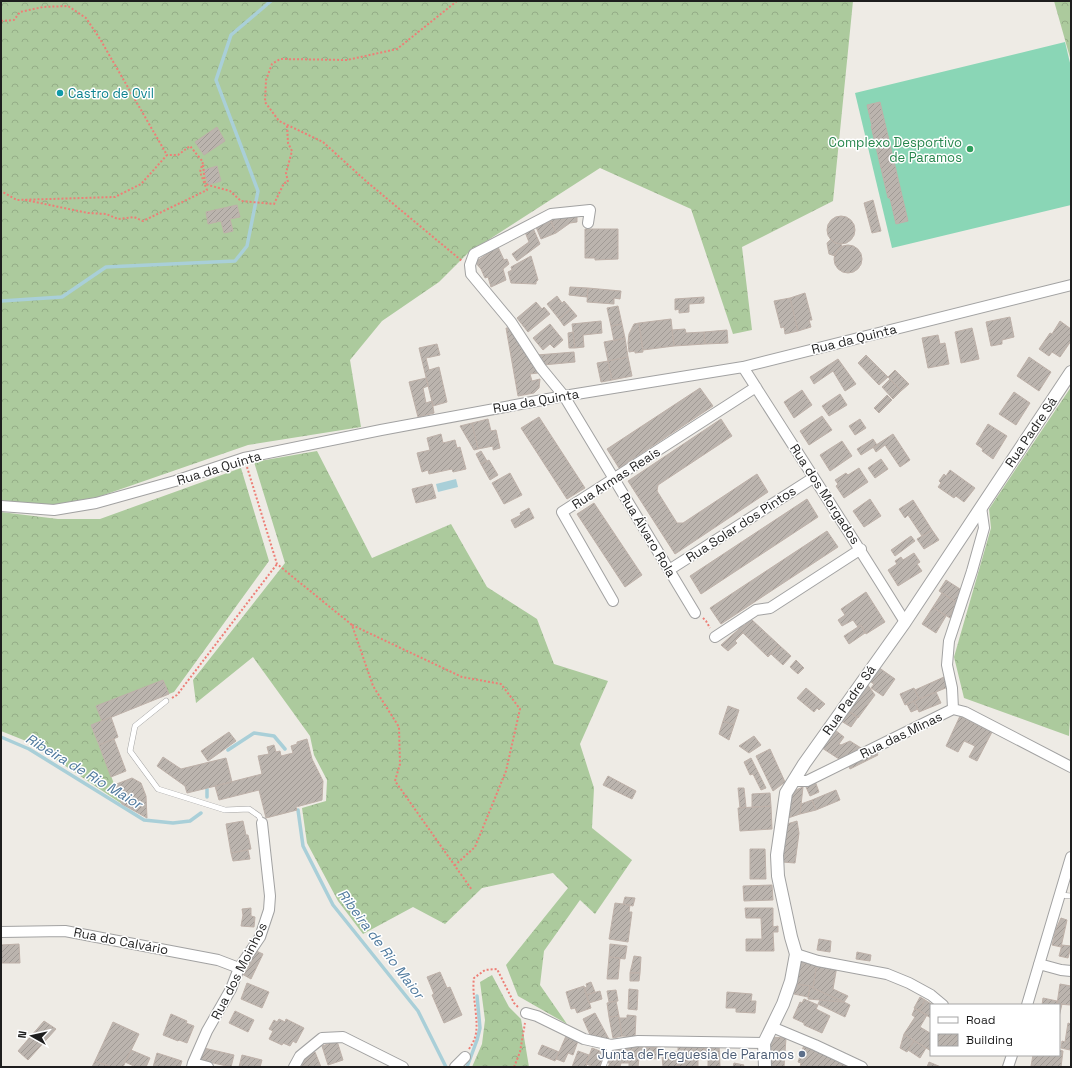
<svg xmlns="http://www.w3.org/2000/svg" width="1072" height="1068" font-family="'Space Grotesk',sans-serif">
<style>
.forest{fill:url(#forest-crowns)}
.pitch{fill:#8ad6b6}
.water{fill:#a9cfd8}
.lines{fill:none;stroke-linecap:round;stroke-linejoin:round}
.stream{stroke:#a9cfd8;stroke-width:3.5}
.building{fill:url(#building-hatch);stroke:#beb1a9}
.service-casing{stroke:#a2a2a2;stroke-width:6}
.minor-casing{stroke:#a2a2a2;stroke-width:12}
.tertiary-casing{stroke:#a2a2a2;stroke-width:14}
.path{stroke:#ed7f77;stroke-width:2;stroke-dasharray:2 2;stroke-linecap:butt}
.service{stroke:#fff;stroke-width:5}
.minor{stroke:#fff;stroke-width:10}
.tertiary{stroke:#fff;stroke-width:12}
.culture-dot{fill:#0f9aa8;stroke:#fff;stroke-width:1.5}
.leisure-dot{fill:#2e9e5b;stroke:#fff;stroke-width:1.5}
.service-dot{fill:#5c6f8a;stroke:#fff;stroke-width:1.5}
.labels{text-anchor:middle;dominant-baseline:central;stroke-width:3;stroke-linejoin:round;paint-order:stroke}
.culture-label{font-size:13px;fill:#0d838f;stroke:#fff;text-anchor:start}
.leisure-label{font-size:13px;fill:#27864d;stroke:#fff;text-anchor:end}
.street-label{font-size:13px;fill:#1e1e1e;stroke:#fff}
.service-label{font-size:13px;fill:#4e5e75;stroke:#fff;text-anchor:end}
.water-label{font-size:14px;font-style:italic;fill:#507a9e;stroke:#fff}
</style>
<defs>
<pattern id="forest-crowns" width="20" height="18" patternUnits="userSpaceOnUse"><rect width="20" height="18" fill="#acca9d"/><path d="M2 6a3 3 0 1 1 6 0M12 15a3 3 0 1 1 6 0" fill="none" stroke="#94ad87"/></pattern>
<pattern id="building-hatch" width="6" height="6" patternUnits="userSpaceOnUse"><rect width="6" height="6" fill="#bbb4ae"/><path d="M-1 1l2-2M0 6l6-6M5 7l2-2" fill="none" stroke="#a09a95"/></pattern>
</defs>
<rect width="100%" height="100%" fill="#eeebe5"/>
<!-- forest -->
<path class="forest" d="M1 1H853L833 201 742 247 752 330 733 334 691 209 600 168 468 253 439 282 382 321 350 360 361 427 248 445 98 497 51 505 1 501Z
M1054 1H1071V61Z
M1071 387V703L1069 736 964 698 954 657 991 528 989 509Z
M317 451 372 558 451 524 487 587 537 619 554 664 608 681 580 744 594 788 592 828 632 860 595 914 580 900 544 951 540 985 567 1024 518 996 506 965 568 888 553 873 482 888 445 924 413 907 363 934 338 901 307 843 302 808 326 801 327 780 314 755 310 736 253 657 196 703 193 680 285 563 254 462Z
M241 468 269 561 174 692 169 694 163 680 102 721 91 725 122 804 31 743 1 731V512L58 519H100Z
M492 975 509 1007 521 1019 529 1067H472L482 1044 485 1020 480 982Z"/>
<!-- pitch -->
<path class="pitch" d="M1065 42 1071 67V205L892 248 855 93Z"/>
<!-- water -->
<path class="water" d="M456 479 458 487 438 492 436 484Z"/>
<g class="lines">
<!-- stream -->
<path class="stream" d="M1 301 62 297 106 267 235 261 247 246 258 191 216 80 231 35 271 1
M1 737 29 749 144 820 173 823 190 821 201 813
M228 750 254 733 274 736 285 749
M207 797V789
M298 810 303 846 333 905 418 1011 446 1067
M467 1067 477 1040 480 1028 477 996"/>
</g>
<!-- building -->
<path class="building" d="M880 102 908 221 896 224 890 198H888L871 126H872L867 105Z
M217 127 225 141 204 155 195 142Z
M217 166 221 181 208 185 204 170Z
M873 200 881 231 872 233 864 203Z
M237 205 240 217 230 219 233 231 224 233 221 221 208 224 206 212Z
M577 214V222L570 223 556 233 551 221V217Z
M827 230a14 14 0 1 1 28 0a14 14 0 1 1-28 0Z
M551 221 556 233 541 239 536 227Z
M533 228 540 244 517 261 512 254 529 242 525 232Z
M585 229H618V259L595 260V258H585Z
M831 239 835 243 841 244 842 247 837 251 835 256 829 254 827 243Z
M834 259a14 14 0 1 1 28 0a14 14 0 1 1-28 0Z
M498 247 504 260 507 259 509 264 503 269 506 280 491 287 488 277 485 278 481 269 475 262Z
M531 256 538 280 536 282V284L511 283 508 272 512 270 511 267Z
M570 287 588 288 587 297 569 295Z
M588 288 621 291 620 299 614 298V304L587 302Z
M805 293 812 320H809L811 327 798 331 790 298Z
M557 296 562 303 564 301 571 309 559 319 547 304Z
M704 297V303L689 304V312L679 313V309L675 310V299Z
M790 298 798 331 785 334 784 327 781 328 774 301Z
M536 302 542 309 544 307 550 314 528 332 517 318Z
M618 306 622 324 611 326 607 308Z
M571 309 577 316 564 326 559 319Z
M1010 317 1014 337 1002 340V344L991 346 986 322Z
M671 319 674 346 643 350 639 323Z
M601 321 602 333 583 335 584 347 575 348 572 324Z
M1060 321 1071 329V341L1060 357 1052 352 1049 356 1039 349 1050 333 1052 334Z
M639 323 643 352 635 353V351L629 352 628 343 629 334 634 324Z
M550 324 563 340 554 348 550 344 543 350 533 338Z
M622 324 625 338 614 341 611 326Z
M506 328H508L522 346 538 373 530 374 532 381 540 379 539 388 534 393 518 396Z
M972 328 979 359 961 363 955 332Z
M685 329 686 333 704 332 705 344 674 346 672 330Z
M727 330 728 343 705 344 704 332Z
M573 332 575 348H569L568 333Z
M938 335 940 344 945 343 949 364 928 368 922 338Z
M625 338 628 357 608 361 604 342Z
M437 344 440 355 426 358 429 370 439 367 447 402 433 406 419 348Z
M574 352 575 362 543 365 537 355Z
M866 355 888 377 879 385 858 363Z
M628 357 632 376 612 380 608 361Z
M1029 357 1051 372 1039 391 1017 376Z
M838 359 856 384 845 391 833 371 814 384 810 377Z
M608 361 612 380 601 382 597 363Z
M895 370 909 384 901 391 888 377Z
M426 378 428 386 423 388 426 403 432 401 434 413 418 417 409 382Z
M890 379 901 391 893 399 882 387Z
M700 388 713 406 619 468 607 449Z
M802 390 812 405 794 418 784 402Z
M1014 392 1030 403 1016 425 999 414Z
M840 394 847 405 829 416 822 406Z
M887 395 892 400 879 413 874 408Z
M822 416 832 430 809 445 800 431Z
M539 417 585 488 567 499 521 428Z
M488 419 491 431 496 430 500 448 493 450V446L478 449 472 423Z
M721 419 732 436 658 485 657 491 677 523H683L757 474 768 492 675 554 628 481Z
M860 419 866 428 855 435 849 426Z
M472 423 478 449 474 450 460 426Z
M988 424 1007 436 993 459 982 451 983 449 976 444Z
M441 434 443 443 455 440 457 448 460 447 466 469 453 472 452 469 429 474 428 470 422 472 417 453 430 450 427 438Z
M893 434 910 460 900 467 885 445 876 452 873 447Z
M873 439 877 445 861 455 857 449Z
M842 441 852 456 830 471 820 455Z
M481 451 487 461 481 464 476 454Z
M881 459 888 469 875 478 868 468Z
M489 460 498 475 490 480 481 464Z
M859 468 868 482 844 498 836 486 838 484 835 480 846 473 848 475Z
M950 470 975 488 964 502 956 496 954 498 938 487 941 483 939 481 944 474 946 476Z
M510 473 522 495 504 504 492 483Z
M432 484 436 498 416 503 412 489Z
M807 499 818 517 701 594 690 576Z
M870 499 881 516 864 527 853 511Z
M913 500 932 530 922 536 908 515 905 518 899 509Z
M594 503 642 575 625 587 577 514Z
M529 508 534 518 515 528 511 520 521 515 520 513Z
M932 530 939 540 924 549 917 539Z
M827 531 838 547 721 624 710 608Z
M911 536 915 541 895 556 891 550Z
M914 553 920 562 917 564 922 571 898 586 888 570 897 564 895 561 901 557 903 560Z
M946 580 960 589 956 602 939 591Z
M866 592 885 622 866 634 861 625 858 627 853 620 842 626 838 620 845 615 841 609Z
M942 593 956 602 950 618 933 607Z
M933 607 946 616 936 633 922 624Z
M751 619 779 645 768 657 739 629 742 625 744 626Z
M861 625 865 633 849 644 844 636Z
M739 629 743 633 735 641 737 643 728 651 721 645Z
M779 645 791 656 783 665 771 654Z
M796 660 804 668 798 674 790 667Z
M878 667 895 679 883 696 871 688 874 684 869 681Z
M944 677 948 687 919 699 915 690Z
M163 680 169 694 102 721 96 706Z
M867 684 875 695 858 718 848 711Z
M806 688 825 704 819 710 817 708 814 712 797 698Z
M914 688 919 699 905 705 900 694Z
M936 692 941 703 919 712 914 701Z
M914 701 918 709 911 712 907 704Z
M728 706 739 710 734 725 723 721Z
M848 711 858 717 851 727 841 721Z
M960 716 992 732 977 761 969 757 975 746 964 741 958 752 946 746Z
M111 717 118 737 99 745 91 725Z
M723 721 734 725 729 740 719 734Z
M835 730 844 737 839 744 841 745 850 741 861 748 839 759 822 748Z
M229 732 236 741 208 761 201 751Z
M754 736 761 745 749 753 739 746Z
M114 739 126 771 111 777 99 745Z
M307 739 312 759 323 781 322 800 296 807 297 810 266 818 259 790 219 800 215 786 262 774 258 756 269 754 267 747 274 745 276 752 280 751 281 756 293 753 291 746 297 744V742Z
M770 749 785 782 773 791 756 756Z
M875 750 878 755 850 769 848 764Z
M163 757 181 769 226 758 232 782 187 793 185 786 157 766Z
M751 758 766 788 761 790 753 774 750 775 744 762Z
M608 776 636 791 632 799 603 785Z
M132 778 141 783 146 796 147 818 122 804 114 785Z
M815 781 819 792 810 796 806 787Z
M803 787 800 814 788 818 791 792Z
M738 788H744L746 807 740 808Z
M836 790 840 800 816 810 812 800Z
M770 793 771 806 752 807V794Z
M812 800 816 810 800 814 801 804Z
M771 806 772 829 740 831 738 808Z
M243 821 246 835H248L251 849 231 853 226 824Z
M797 821 799 833 795 863 782 862 787 824Z
M750 849H765L766 879H750Z
M248 850 250 859 233 861 231 853Z
M772 885 773 900 744 901 743 886Z
M625 897 635 898 633 906 623 904Z
M615 903 630 905 629 912H632L628 942 609 939Z
M251 908V916L255 917 254 927 241 926 243 915 242 909Z
M745 908H773V927L778 926V932H773L774 951H746V939H762L761 918H746Z
M1061 918 1067 920 1061 947 1052 945 1056 929Z
M819 939 831 941 830 952 817 950Z
M19 944 20 963H1V945Z
M610 944 627 946 625 959 609 957Z
M1062 945 1071 946 1068 958 1059 956Z
M254 950 263 954 251 979 242 974Z
M857 952 871 955 870 961 856 959Z
M634 956 641 957 640 973H630Z
M609 957 620 958 618 979H607Z
M800 958 817 963 813 988 810 986 796 984Z
M817 963 837 966 833 989 848 996 844 1002 813 988Z
M440 972 447 988 450 987 462 1015 444 1023 432 995 434 994 427 977Z
M630 973H640L639 981H630Z
M591 982 595 992 586 995 584 988 587 987 586 984Z
M247 983 269 992 262 1008 241 999Z
M796 984 810 986 808 997 794 994Z
M1060 984 1071 986V1005L1057 1004Z
M584 986 591 1008 577 1013 575 1008 571 1009 566 992Z
M810 986 813 988 844 1002 808 999Z
M629 989 638 990 637 1010 628 1009Z
M616 990 618 1001 609 1002 607 991Z
M600 991 602 999 589 1003 586 995Z
M727 992 752 994 751 1001H756L755 1013 736 1012V1008H726Z
M920 997 925 1000 919 1011 914 1008Z
M1043 998 1057 1001V1004H1062L1059 1017V1005H1042Z
M804 999 818 1005 816 1009 830 1016 822 1033 804 1025V1023L793 1018 800 1002 802 1003Z
M820 1000 844 1002 850 1005 845 1017 818 1004Z
M925 1000 933 1005H931V1018L919 1011Z
M616 1001 619 1016 609 1017 607 1003Z
M915 1008 927 1015 920 1027 930 1033 931 1030V1051L904 1034 915 1017 912 1015Z
M235 1011 254 1020 248 1032 229 1023Z
M595 1013 610 1041 591 1037 583 1019Z
M171 1014 187 1021 186 1023 194 1026 187 1043 179 1040 178 1041 163 1035Z
M627 1015 636 1016 635 1037 622 1036 619 1018H627Z
M619 1016 622 1036 613 1038 609 1017Z
M279 1019 285 1022 286 1019 304 1028 296 1043 293 1041 290 1046 283 1043 282 1045 269 1039 273 1031 269 1029 274 1020 277 1022Z
M44 1021 56 1029 28 1060 18 1051Z
M113 1022 139 1034 123 1067H112L95 1061Z
M1068 1023 1071 1024 1070 1050 1061 1048 1062 1041 1065 1042Z
M904 1034 914 1041 907 1052 900 1048Z
M566 1036 578 1041 573 1055 568 1053 564 1062 556 1059Z
M770 1037 786 1038 784 1067H769Z
M337 1041 343 1060 328 1065 322 1046Z
M914 1041 926 1048 920 1058 908 1050Z
M719 1044 720 1067H708V1056H704V1045Z
M542 1045 559 1052 555 1061 538 1054Z
M630 1045 629 1063H621L620 1067H608L610 1063H608L613 1050Z
M630 1045 645 1047 644 1058 629 1057Z
M678 1045H704V1056H698V1067H678Z
M804 1045 856 1067H800L801 1063 798 1062Z
M645 1047 661 1048 660 1059 644 1058Z
M204 1048 234 1055 231 1067 200 1060Z
M592 1048 605 1053 600 1067H594L586 1064Z
M131 1050 150 1058 146 1067H136L125 1062Z
M1059 1050 1063 1051 1061 1067 1031 1066 1033 1055H1059Z
M578 1051 589 1055 586 1064H587L586 1067H572Z
M315 1052 321 1067H302V1062L306 1057Z
M667 1052H678V1067H663L662 1055H667Z
M157 1053 182 1061 180 1067H153Z
M242 1055 262 1060 260 1067H239Z
M629 1057 639 1058 638 1067H629Z
M95 1061 108 1066 107 1067H92Z
M929 1062 941 1067H927Z
M734 1063 744 1065 743 1067H733Z"/>
<g class="lines">
<!-- service casing -->
<g class="service-casing">
<path id="service" d="M166 701 135 726 130 751 158 789 225 810 249 809 259 816 262 823
M1060 895 1071 896
M603 1067 611 1045"/>
</g>
<!-- minor casing -->
<g class="minor-casing">
<path id="minor" d="M588 223 590 210 551 214 474 254 470 265 471 274 511 322 541 368 564 396 695 613
M743 367C797 452 852 536 905 622
M1 506 54 510 96 503 175 481 244 458 381 430 564 396 743 367 1071 285
M669 570 813 478
M613 601 562 512 756 387
M715 637 756 610 770 608 861 549
M953 709 952 688 947 665 949 641 972 571 984 528 981 507
M793 781H807L953 709 965 712 1071 767
M1 932 65 931 218 960 239 968
M796 954 818 961 887 974 909 983 931 995 943 1005
M1039 964 1061 970 1071 971
M1027 1005 1071 857
M526 1013 537 1016 584 1039 611 1045 638 1041 764 1043
M772 1027 815 1045 862 1067
M193 1063 208 1067
M192 1067 193 1063 207 1031 231 989 239 968 260 937 269 910 270 896 262 823
M294 1067 300 1056 322 1038 343 1037 403 1067
M455 1067 465 1057
M1008 1067 1012 1055"/>
</g>
<!-- tertiary casing -->
<g class="tertiary-casing">
<path id="tertiary" d="M765 1067 764 1043 783 1004 791 981 796 954 791 937 778 876 777 855 786 793 804 764 905 622 1071 372"/>
</g>
<!-- path -->
<path class="path" d="M457 1 397 49 347 60 280 59 272 64 266 80 265 102 279 121 323 142 367 182 462 261
M1 21 14 20 20 12 43 7 68 6 86 18 100 39 167 155 141 184 115 197 17 200 1 191
M203 165 205 183 208 185 230 191 241 201 274 204 284 183 288 182 286 173 292 151 288 143 287 125
M25 200 40 203 88 213 106 214 118 219 134 217 143 221 207 190 200 172 203 162 190 146 178 155H167
M247 467 277 564 352 625 373 686 399 727 400 764 395 781 472 890
M703 618 706 621 710 628
M352 625 462 677 501 684 520 709 506 771 475 847 454 866
M172 698 177 695 277 564
M469 1049C471 1046 473 1043 474 1040 481 1025 471 996 474 978L485 970 497 969 514 1003 518 1007
M514 1067 520 1052 525 1023"/>
<!-- service -->
<use href="#service" class="service"/>
<!-- minor -->
<use href="#minor" class="minor"/>
<!-- tertiary -->
<use href="#tertiary" class="tertiary"/>
</g>
<!-- markers -->
<circle class="culture-dot" cx="60" cy="93" r="4"/>
<circle class="leisure-dot" cx="970" cy="149" r="4"/>
<circle class="service-dot" cx="802" cy="1054" r="4"/>
<g class="labels">
<!-- culture labels -->
<g class="culture-label">
<text x="68" y="93">Castro de Ovil</text>
</g>
<!-- leisure labels -->
<g class="leisure-label">
<text x="962" y="142">Complexo Desportivo<tspan x="962" dy="15">de Paramos</tspan></text>
</g>
<!-- street labels -->
<g class="street-label">
<text transform="translate(854 339) rotate(-14)">Rua da Quinta</text>
<text transform="translate(536 401) rotate(-10)">Rua da Quinta</text>
<text transform="translate(1031 432) rotate(-56)">Rua Padre Sá</text>
<text transform="translate(219 468) rotate(-17)">Rua da Quinta</text>
<text transform="translate(616 478) rotate(-33)">Rua Armas Reais</text>
<text transform="translate(825 494) rotate(57)">Rua dos Morgados</text>
<text transform="translate(741 524) rotate(-33)">Rua Solar dos Pintos</text>
<text transform="translate(648 535) rotate(59)">Rua Álvaro Rola</text>
<text transform="translate(849 700) rotate(-55)">Rua Padre Sá</text>
<text transform="translate(901 735) rotate(-26)">Rua das Minas</text>
<text transform="translate(121 941) rotate(11)">Rua do Calvário</text>
<text transform="translate(239 971) rotate(-63)">Rua dos Moinhos</text>
</g>
<!-- service labels -->
<g class="service-label">
<text x="794" y="1054">Junta de Freguesia de Paramos</text>
</g>
<!-- water labels -->
<g class="water-label">
<text transform="translate(84 771) rotate(31)">Ribeira de Rio Maior</text>
<text transform="translate(381 944) rotate(53)">Ribeira de Rio Maior</text>
</g>
</g>
<!-- border -->
<rect width="1072" height="1068" fill="none" stroke="#1e1e1e" stroke-width="4"/>
<!-- legend -->
<rect x="930" y="1004" width="130" height="52" fill="#ffffff" stroke="#a5a5a5"/>
<rect x="938" y="1017" width="20" height="6" fill="#ffffff" stroke="#a5a5a5"/>
<text x="966" y="1024" font-size="12" fill="#1e1e1e">Road</text>
<rect x="938" y="1034" width="20" height="12" fill="url(#building-hatch)" stroke="#a5a5a5"/>
<text x="966" y="1044" font-size="12" fill="#1e1e1e">Building</text>
<!-- north arrow -->
<g transform="translate(32 1036) rotate(278)" stroke="#ffffff" stroke-width="3" paint-order="stroke">
<path d="M0-3L7 15L0 10L-7 15Z" fill="#1e1e1e"/>
<text y="-6" font-size="11" font-weight="bold" text-anchor="middle" fill="#1e1e1e">N</text>
</g>
</svg>
